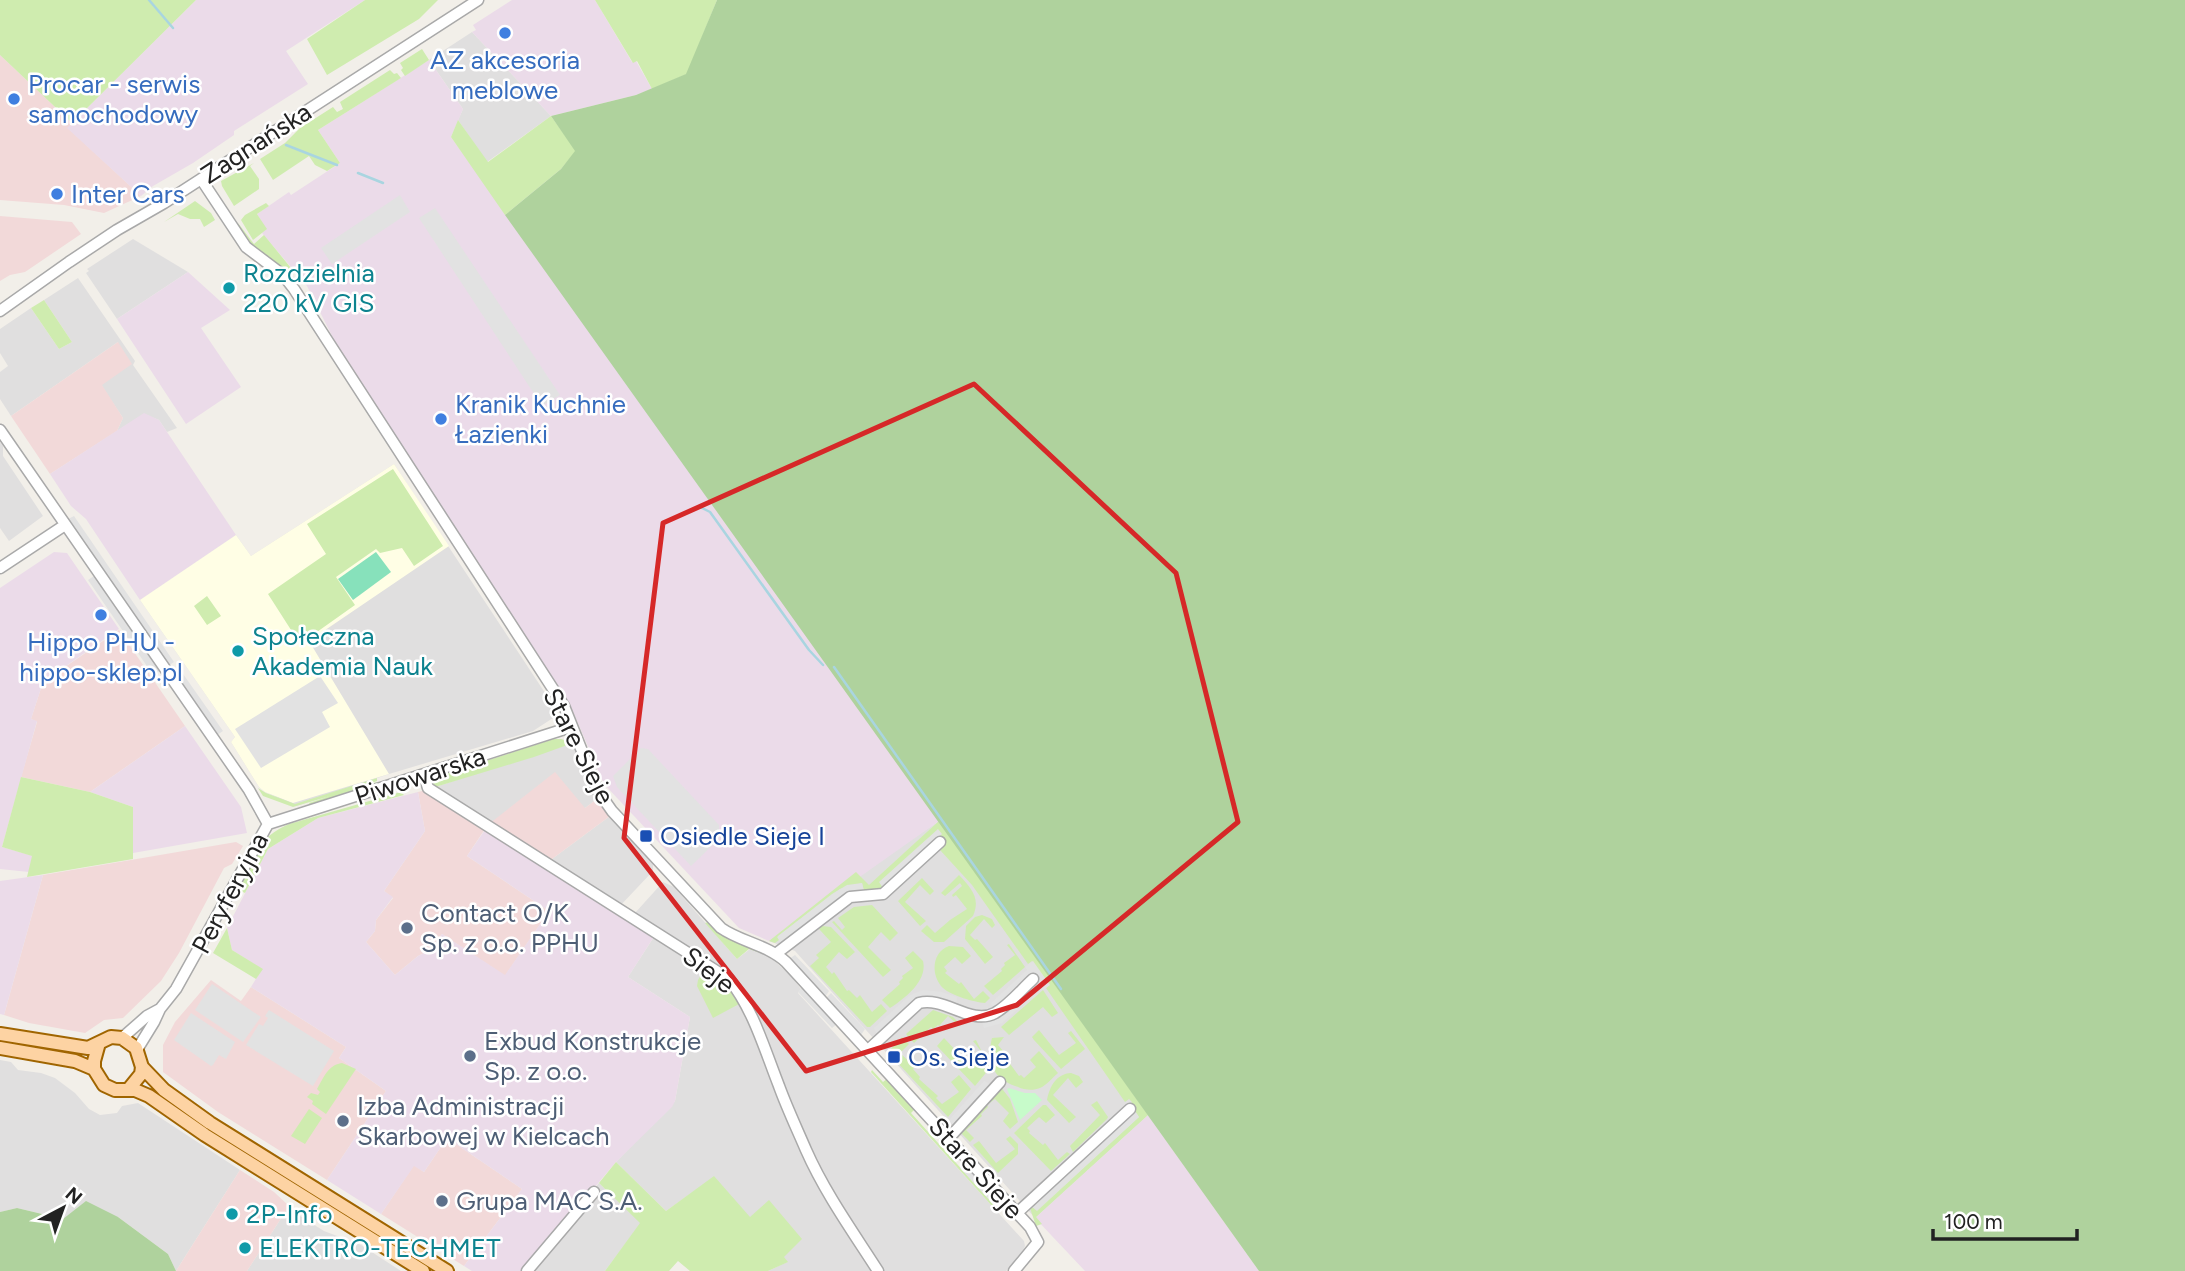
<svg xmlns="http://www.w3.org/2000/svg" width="2185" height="1271" font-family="Figtree,sans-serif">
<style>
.residential{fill:#e0dfdf}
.commercial{fill:#f2d9d9}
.industrial{fill:#ebdbe9}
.education{fill:#fffee5}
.grass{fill:#cfecaf}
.forest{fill:#afd29d}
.park{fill:#c7fbca}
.pitch{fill:#87e1bb}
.parking{fill:#e2e2e2}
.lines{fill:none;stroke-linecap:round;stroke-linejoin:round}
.stream{stroke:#a9d5e0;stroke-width:2.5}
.minor-casing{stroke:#a9a9a9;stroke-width:13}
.major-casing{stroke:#a06500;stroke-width:16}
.minor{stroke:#fff;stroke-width:10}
.major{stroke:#fdd3a3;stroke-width:12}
.marked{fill:none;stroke:#d62828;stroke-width:5;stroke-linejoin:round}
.shop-dot{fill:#3f7fe0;stroke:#fff;stroke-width:2.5}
.culture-dot{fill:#0f9aa8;stroke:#fff;stroke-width:2.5}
.transit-dot{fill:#1a4fb4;stroke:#fff;stroke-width:2.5}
.service-dot{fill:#5c6f8a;stroke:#fff;stroke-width:2.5}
.labels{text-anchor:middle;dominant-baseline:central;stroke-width:5;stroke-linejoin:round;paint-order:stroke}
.shop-label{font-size:26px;fill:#366cbe;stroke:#fff;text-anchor:start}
.street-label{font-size:26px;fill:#222;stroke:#fff}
.culture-label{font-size:26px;fill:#0d838f;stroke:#fff;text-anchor:start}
.transit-label{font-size:26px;fill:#164399;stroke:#fff;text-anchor:start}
.service-label{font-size:26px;fill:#4e5e75;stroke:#fff;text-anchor:start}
</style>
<rect width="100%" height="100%" fill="#f2efe9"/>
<!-- residential -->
<path class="residential" d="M472 32 551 116 487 162 458 120 463 109 429 60Z
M133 239 188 272 117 319 86 273 89 271 87 269Z
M78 278 135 361 133 365 177 428 167 432 159 420 144 414 117 431 123 418 101 385 118 342 11 416 0 399V372L8 366 0 353V329L31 308 59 349 72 342 44 300Z
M0 442 3 446V456L43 516 9 541 0 528Z
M394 464 555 708 553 718 533 731 389 774 296 806 265 792 259 787 231 742 235 737 140 600 236 535 251 556Z
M573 743 597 799 585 808 489 824 432 788Z
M610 816 653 864V871L619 907 548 862Z
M939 821 1148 1115 1035 1218 795 951 769 941 806 910Z
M663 882 674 887 737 959 750 949 769 956 790 975 801 989 798 993 1024 1241 1025 1246 1019 1258 1006 1271H768L787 1262 714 1177 666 1211 616 1162 675 1101 690 1017 628 977 659 929 635 913Z
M0 1060 11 1062 18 1070 41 1073 55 1078 75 1093 89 1109 100 1115 117 1113 122 1106 138 1103 240 1170 176 1271 168 1254 118 1217 63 1219 17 1208 0 1212Z
M599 1183 641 1223 605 1271H524Z
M289 1206 297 1214 324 1231 361 1245 401 1271H247Z"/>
<!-- commercial -->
<path class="commercial" d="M0 55 72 123 68 128 141 196 104 213 64 205 0 200Z
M0 216 72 222 81 234 25 272 10 275 0 281Z
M118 342 132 364 102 385 123 418 117 431 50 474 11 416Z
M119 630 185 726 90 792 21 777 37 722 31 719 43 682Z
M555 772 585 808 597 799 610 816 548 862 489 824Z
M426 790 485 829 467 856 549 911 505 976 442 934 428 951 418 956 395 975 366 942 375 931 376 920 393 898 384 891 425 831 418 792Z
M236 842 243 846 232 864 224 868 179 953 161 981 123 1018 104 1020 85 1033 29 1023 4 1015 43 875Z
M211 980 241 1001 251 987 346 1047 339 1058 386 1091 327 1180 218 1112 163 1072V1045L175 1022Z
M447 1138 522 1189 464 1266 381 1214 414 1165 424 1172Z
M240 1170 274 1192 289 1206 247 1271H176Z"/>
<!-- industrial -->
<path class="industrial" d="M196 0H365L286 51 308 84 234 131V135L193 163 153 186 141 196 67 128Z
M512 0H595L632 62 636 61 652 89 636 95 551 116 472 32 476 30 473 25Z
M429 60 463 109 451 137 939 821 769 941 739 928 604 784 569 702 369 399 337 346 307 286 262 233 266 229 257 214 289 192 291 195 340 163 318 130Z
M188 272 230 310 201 328 241 387 186 424 117 319Z
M144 413 159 420 236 535 140 600 86 519 71 506 50 474Z
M54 552 67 553 119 629 43 682 31 719 37 721 2 847 33 856 29 872 0 869V588Z
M185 726 241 807 247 833 133 853V807L90 792Z
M418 792 425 831 384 891 393 897 376 920 375 931 366 942 395 975 418 956 428 951 442 934 505 975 549 911 467 856 489 824 657 932 628 977 690 1017 675 1101 672 1107 616 1162 524 1271H472L464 1266 522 1189 447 1138 424 1172 414 1166 381 1214 327 1180 386 1091 339 1058 346 1047 251 987 262 969 232 950 227 928 268 849 318 818Z
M43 875 4 1015 0 1014V881Z
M1148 1115 1259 1271H1085L1035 1218Z"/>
<!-- education -->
<path class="education" d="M394 464 449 546 309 641 389 774 293 803 265 792 259 787 231 742 235 737 140 600 236 535 251 556Z"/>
<!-- grass -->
<path class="grass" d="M0 0H196L72 123 0 55Z
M365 0H438L419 19 327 75 307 39Z
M595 0H717L687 74 652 89 637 61 633 63Z
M422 49 429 60 405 76 401 70 403 68 400 63Z
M390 70 394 74 397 73 401 78 318 130 340 163 327 171 315 165 309 156 273 180 260 159 285 143 300 128 333 107 337 112 343 109 340 102Z
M551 116 576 151 561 169 505 215 451 137 458 120 488 162Z
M254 163 250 166 259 179V189L234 206 222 186 221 181Z
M195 201 211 213 215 220 204 227 200 219H190L178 214 164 222Z
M266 203 269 206 257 214 267 229 253 240 241 220 245 215Z
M238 223 254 244 264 235 291 268 288 271C269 258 245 246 238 223Z
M44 300 72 342 59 349 31 308Z
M393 469 443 546 414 566 402 548 380 553 376 549 336 577 355 605 300 644 268 594 326 554 307 524Z
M207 596 221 616 207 625 194 606Z
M554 739H561L573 743 534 757 432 788V781L442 775Z
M21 777 90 792 133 807V859L27 877 32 856 2 847Z
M377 778V781L369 784 377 782 376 785 310 806 309 803 330 796 293 807 263 796 258 788 266 793 295 804Z
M401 792 404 795 318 818 268 849 245 893 241 891C239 879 259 844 269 836 275 831 282 827 289 824Z
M939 821 1148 1115 1036 1217 1042 1224 1036 1226 1030 1208 1034 1207 1037 1210 1139 1117 1130 1104 1132 1102 1129 1099 1125 1102 1046 988 1049 985 1032 961 1028 964 972 885 940 850 944 844 939 837 942 834 880 882 883 888 864 891 862 883 840 889 778 936 779 940 775 943 769 941 856 872 869 885Z
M959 875C971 888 981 898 973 916L944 942H934L921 931 927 925 935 933 950 920 967 909 956 895 953 897 952 895 962 886 960 883 945 896 941 893Z
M922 878 934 891 930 895 920 885 905 902 926 921 920 926 898 901Z
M872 905 898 933 890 941 881 932 868 947 891 970 883 977 832 922 834 921 842 930 845 927 838 918 854 907Z
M982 915 992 919 995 925 992 928 984 919 970 935 975 940 977 939 993 957 985 964 965 939 966 926 975 917Z
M708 922C727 940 740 945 765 953L763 954 749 949 737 959 705 923Z
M822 926 831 927 855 952 847 959 839 952 826 967 832 974 834 972 847 991 849 990 857 998 860 995 872 1012 881 1004 887 1011 870 1027H867L810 966 819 958 816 955 831 942 819 929Z
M227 928 232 950 263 969 256 979 213 953Z
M1009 944 1025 967 993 995 984 986 1002 971 1001 969 1005 965 1004 963 1015 955 1007 945Z
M949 946 963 947 971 956 962 964 955 957 944 967 947 971 945 973 959 984 961 982 974 999 983 991 990 998 985 1003C974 1002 952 996 943 988 930 975 932 952 949 946Z
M913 951 923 961C928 981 904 999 890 1008L882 1000 900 984 899 982 903 978 902 976 913 968 905 958Z
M705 968 726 981 741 1003 713 1018 697 986 698 980Z
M1043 990 1058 1013 1052 1017 1043 1007 1009 1035 1001 1027Z
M933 1010 953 1017 959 1023 957 1024 948 1016 939 1026 938 1025 933 1029 931 1027 914 1043 906 1034Z
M1039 1030 1059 1055 1076 1043 1068 1033 1071 1031 1085 1049 1061 1069 1034 1040 1032 1037Z
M902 1037 909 1044 900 1053 915 1067 913 1069 920 1077 919 1079 938 1096 936 1098 942 1104 959 1092 951 1082 959 1075 971 1089 948 1117 895 1060 897 1058 893 1053 890 1055 888 1052Z
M1004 1037 998 1045 1010 1059 1008 1061 1019 1076 1021 1075 1024 1078 1036 1067 1030 1060 1039 1051 1058 1073C1052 1078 1047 1085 1040 1088 1033 1091 1024 1090 1018 1087 993 1079 986 1063 992 1038Z
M944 1038 960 1055 959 1057 964 1063 981 1051 973 1041 976 1040 990 1068 975 1086 937 1046Z
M342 1063 356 1069 326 1114 312 1104 313 1101 307 1097 311 1093 318 1095 320 1092 317 1089C324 1077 328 1065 342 1063Z
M872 1070 883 1082 888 1078 915 1109 911 1113 994 1205 992 1206 871 1072Z
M1071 1073 1079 1076 1083 1082 1076 1088 1068 1078 1053 1095 1076 1117 1069 1123 1047 1100C1050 1086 1056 1074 1071 1073Z
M1000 1086 1010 1099 1018 1122 1010 1129 1003 1121 1009 1113 995 1099 987 1105 988 1107 981 1114 982 1116 966 1130 974 1138 970 1142 960 1132Z
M1097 1101 1108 1117 1107 1119 1073 1152 1070 1146 1100 1115 1091 1105Z
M1043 1105H1046L1055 1115 1046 1123 1039 1117 1027 1128 1030 1131 1029 1133 1043 1145 1045 1143 1058 1160 1067 1152 1070 1154 1051 1171 1014 1133Z
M309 1109 322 1118 305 1144 291 1136Z
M1010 1136 1018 1144V1154L998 1173 973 1145 979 1141 996 1163 1015 1149 1006 1139Z
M616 1162 666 1211 714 1176 750 1217 769 1200 802 1239 784 1257 788 1262 768 1271H690L678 1261 669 1271H605L640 1223 599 1183Z"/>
<!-- forest -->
<path class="forest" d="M717 0H2185V1271H1259L505 215 561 169 575 151 551 116 636 95 686 74Z
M86 1201 118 1217 168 1254 176 1271H0V1212L17 1208 63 1219Z"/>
<!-- park -->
<path class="park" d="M1009 1088 1025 1093H1035L1042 1100 1020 1120 1007 1089Z"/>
<!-- pitch -->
<path class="pitch" d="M376 552 391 572 353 600 338 579Z"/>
<!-- parking -->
<path class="parking" d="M400 195 410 212 332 264 321 248Z
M435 208 560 395 542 406 419 218Z
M74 516 174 662 168 666 68 519Z
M94 576 160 671 153 675 88 580Z
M181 671 223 731 217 735 175 675Z
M320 676 338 703 322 712 330 727 261 768 235 729Z
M641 748 648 749 719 825V839L691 866 617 787 613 776Z
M938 829 942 834 883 888 879 882Z
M862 883 864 891 851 892 841 897 781 943 777 937 832 894 847 885Z
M795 955 829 991 825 997 789 959Z
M1033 961 1050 985 1043 990 1041 988 1002 1023 984 1028 982 1021 1002 1013 1036 983 1030 977 994 1009 991 1003 1027 970 1025 967Z
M212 984 261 1017 243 1042 195 1010Z
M803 986 837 1024 832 1028 798 992Z
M923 990 942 992 957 997 956 1005 936 998H920L877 1035 874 1028 910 995Z
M831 993 865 1029 861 1035 826 998Z
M269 1010 334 1051 313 1086 246 1045 259 1024 263 1026 268 1018 265 1016Z
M191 1013 235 1042 226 1059 219 1055 213 1065 211 1066 174 1040Z
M984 1081 990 1084 954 1126 949 1120Z
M1135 1111 1139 1117 1037 1211 1031 1206Z
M965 1162 999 1200 994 1205 960 1168Z"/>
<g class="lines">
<!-- stream -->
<path class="stream" d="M149 0 173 28
M286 145 337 165
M358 173 383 183
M702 508 710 512 809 650 823 665
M834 667C910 774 985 882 1061 989"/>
<!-- minor casing -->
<g class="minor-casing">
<path id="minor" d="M201 179 246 247 283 275 294 289 564 706 598 791 612 811 721 928C741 942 768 945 786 962L1017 1213 1030 1227 1038 1242 1014 1271
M0 311 69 262 117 230 164 203 478 0
M0 430 249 790 268 824
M0 568 65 525
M424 775 428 788 729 979C754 1011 764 1048 779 1086 787 1108 797 1129 806 1150 825 1193 853 1232 878 1271
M268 824 571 727
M777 953 850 897 883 894 940 842
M122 1038 147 1016 160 1009 176 989 268 824
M868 1050 919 1003C944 996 971 1026 995 1013 1009 1005 1021 990 1033 979
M138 1052V1048L154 1022 160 1009
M949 1138 1000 1082
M1017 1213 1130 1109
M527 1271 594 1192"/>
</g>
<!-- major casing -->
<g class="major-casing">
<path id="major" d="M0 1034 88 1048 111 1037 122 1038 136 1048 142 1067 141 1074 128 1090
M99 1043 94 1061V1069L104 1085 115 1090H135L149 1096 205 1135 423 1271
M0 1048 75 1061 94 1069
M142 1067 164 1090 210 1123 447 1271"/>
</g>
<!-- minor -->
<use href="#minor" class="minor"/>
<!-- major -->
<use href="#major" class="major"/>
</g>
<!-- marked area -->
<path class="marked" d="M974 384 1176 573 1238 822 1017 1005 806 1071 624 838 663 523Z"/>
<!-- markers -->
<g class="shop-dot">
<circle cx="505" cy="33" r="7"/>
<circle cx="14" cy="99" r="7"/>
<circle cx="57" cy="194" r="7"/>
<circle cx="441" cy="419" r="7"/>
<circle cx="101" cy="615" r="7"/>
</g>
<g class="culture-dot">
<circle cx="229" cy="288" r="7"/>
<circle cx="238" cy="651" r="7"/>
<circle cx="232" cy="1214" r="7"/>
<circle cx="245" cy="1248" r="7"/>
</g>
<g class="transit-dot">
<rect x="639" y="829" width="14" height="14" rx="3.5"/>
<rect x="887" y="1050" width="14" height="14" rx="3.5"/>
</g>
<g class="service-dot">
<circle cx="407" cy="928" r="7"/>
<circle cx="470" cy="1056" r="7"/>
<circle cx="343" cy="1121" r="7"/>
<circle cx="442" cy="1201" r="7"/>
</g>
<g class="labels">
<!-- shop labels -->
<g class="shop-label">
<text x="505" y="60" text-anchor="middle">AZ akcesoria<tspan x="505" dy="30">meblowe</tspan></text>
<text x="28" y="84">Procar - serwis<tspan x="28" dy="30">samochodowy</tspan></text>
<text x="71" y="194">Inter Cars</text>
<text x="455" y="404">Kranik Kuchnie<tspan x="455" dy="30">Łazienki</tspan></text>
<text x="101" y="642" text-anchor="middle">Hippo PHU -<tspan x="101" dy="30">hippo-sklep.pl</tspan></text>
</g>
<!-- street labels -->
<g class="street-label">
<text transform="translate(256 143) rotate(-33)">Zagnańska</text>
<text transform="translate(579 746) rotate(63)">Stare Sieje</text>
<text transform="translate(420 776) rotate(-18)">Piwowarska</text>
<text transform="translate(230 893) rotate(-62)">Peryferyjna</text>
<text transform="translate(709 970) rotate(38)">Sieje</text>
<text transform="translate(976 1168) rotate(48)">Stare Sieje</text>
</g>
<!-- culture labels -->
<g class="culture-label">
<text x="243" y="273">Rozdzielnia<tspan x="243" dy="30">220 kV GIS</tspan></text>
<text x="252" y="636">Społeczna<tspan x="252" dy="30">Akademia Nauk</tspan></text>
<text x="246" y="1214">2P-Info</text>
<text x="259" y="1248">ELEKTRO-TECHMET</text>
</g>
<!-- transit labels -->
<g class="transit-label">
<text x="660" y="836">Osiedle Sieje I</text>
<text x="908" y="1057">Os. Sieje</text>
</g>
<!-- service labels -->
<g class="service-label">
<text x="421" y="913">Contact O/K<tspan x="421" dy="30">Sp. z o.o. PPHU</tspan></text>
<text x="484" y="1041">Exbud Konstrukcje<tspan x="484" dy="30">Sp. z o.o.</tspan></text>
<text x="357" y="1106">Izba Administracji<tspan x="357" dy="30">Skarbowej w Kielcach</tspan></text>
<text x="456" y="1201">Grupa MAC S.A.</text>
</g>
</g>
<!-- north arrow -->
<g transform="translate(63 1208) rotate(41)" stroke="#ffffff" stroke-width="5" paint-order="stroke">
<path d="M0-5L12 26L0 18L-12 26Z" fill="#222222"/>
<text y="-10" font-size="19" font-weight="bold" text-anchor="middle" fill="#222222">N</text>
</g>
<!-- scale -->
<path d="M1933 1229v10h144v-10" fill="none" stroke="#222222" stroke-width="3.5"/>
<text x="1944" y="1229" font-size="21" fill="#222222" stroke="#ffffff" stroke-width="5" paint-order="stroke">100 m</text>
</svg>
